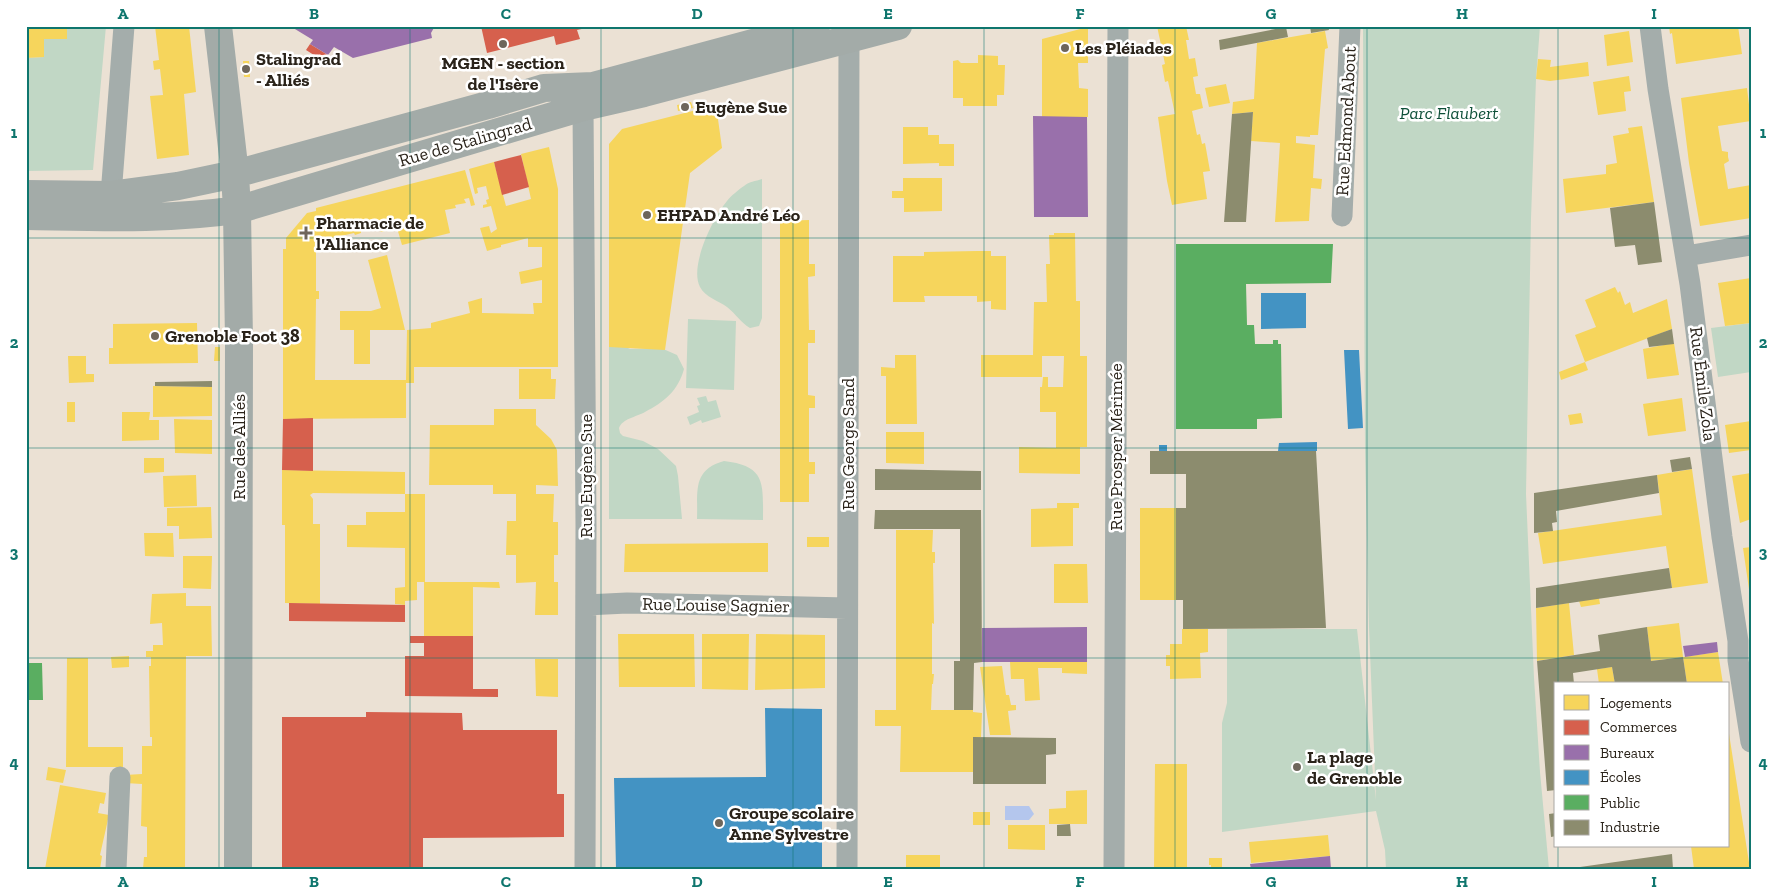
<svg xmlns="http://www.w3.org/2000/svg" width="1777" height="895" font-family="'Zilla Slab',serif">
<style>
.green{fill:#c1d7c5}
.water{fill:#b4c6ed}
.homes{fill:#f6d55c}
.shops{fill:#d6604d}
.offices{fill:#9970ab}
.schools{fill:#4393c3}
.public{fill:#5aae61}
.industry{fill:#8c8c6e}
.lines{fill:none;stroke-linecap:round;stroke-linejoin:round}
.street{stroke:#a4adab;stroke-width:21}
.secondary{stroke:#a3aba8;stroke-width:28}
.grid{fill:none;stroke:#0f766e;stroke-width:1;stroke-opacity:0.55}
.poi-dot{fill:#6e665b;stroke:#fff;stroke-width:2}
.labels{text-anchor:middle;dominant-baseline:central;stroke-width:5;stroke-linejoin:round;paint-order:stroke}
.poi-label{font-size:18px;font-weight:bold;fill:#2a231a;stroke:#fff;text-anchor:start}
.park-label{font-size:18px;font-style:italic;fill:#0e5039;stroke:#fff}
.street-label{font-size:18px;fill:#2a231a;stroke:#fff}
.neatline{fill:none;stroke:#0f766e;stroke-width:2}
.grid-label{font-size:16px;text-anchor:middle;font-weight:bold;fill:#0f766e}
</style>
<rect width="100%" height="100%" fill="#ebe1d4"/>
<!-- green -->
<path class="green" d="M67 26H106L93 170 26 171V58L44 57V39Z
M1363 26H1540L1536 79 1531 218 1526 494 1534 678 1540 772 1549 869H1386L1385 850 1376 811 1222 832V723L1227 703V629H1357L1376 800 1369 627 1365 451Z
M762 179V318L759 326 750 328C741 323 736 314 727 307 719 301 705 297 700 287 689 266 713 218 727 201 731 196 738 190 744 186 748 182 756 181 762 179Z
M688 319 736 321 734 390 686 388Z
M1751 323V372L1718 377 1711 328Z
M609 339 630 349 661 348 677 355 684 369C678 391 664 402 645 412 636 417 622 419 619 428L620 433 623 436 643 441 658 449 676 466 678 476 682 519H609Z
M706 396 708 402 716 400 721 417 702 423 701 420 690 425 687 417 699 412 697 406 700 405 697 398Z
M724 461C766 466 763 483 763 520L697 519C698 491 692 470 724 461Z"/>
<!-- water -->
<path class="water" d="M1005 806H1029L1034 814 1029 820H1005Z"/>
<!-- homes -->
<path class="homes" d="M26 26H67V39H44V57L26 58Z
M155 26H189L196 92 184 94 189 155 157 159 150 96 163 95 160 69 154 70 153 61 159 60Z
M1157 26H1186L1189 40H1186L1189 59 1195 58 1198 76 1193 77 1196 94H1200L1203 108 1192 111 1197 135 1200 134 1202 144 1205 143 1210 171 1203 172 1207 199 1172 205 1167 181 1158 117 1175 114 1168 81 1165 82 1162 65 1165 64Z
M1669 26H1738L1742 54 1676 64 1672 33 1670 34Z
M1088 27V63H1078L1079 88 1088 89V117H1042V39Z
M1325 31 1328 48 1325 49 1318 135H1310V137L1296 136V143L1315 145 1313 178 1322 179 1321 189 1311 188 1309 221 1275 222 1280 143 1251 141 1253 112 1232 114 1233 102 1254 99 1257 43Z
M1629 31 1633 62 1607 66 1604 35Z
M978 55 998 56V65H1005L1004 95H997V106H963V98H953V61L958 60 961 63H978Z
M1538 59 1551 60 1550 67 1588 62 1589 76 1550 81 1536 79Z
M243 61H249L250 77H244Z
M1629 76 1631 91 1624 92 1626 111 1598 115 1593 82Z
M1226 84 1230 103 1209 107 1205 88Z
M1747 88 1751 121 1718 126 1722 151 1728 152V157L1729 161 1724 164 1728 189 1751 185V218L1700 226 1689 163 1681 98Z
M691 102 693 108 678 111 677 105Z
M716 105 722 148 690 173 665 350 609 347V144L622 129Z
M1642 126 1654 202 1566 213 1563 179 1606 174V165L1617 163 1613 136 1629 133 1628 128Z
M903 127H928V135H939V144H954V166H939V163L903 164Z
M549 147 558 189V367H414V383H406V418L283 419V249H286V238L307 213 316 211V208L465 170 475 205 471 206 469 198 464 199 466 203 455 205 456 208 445 210 450 233 402 245 397 228 381 232 379 226 361 231V233L355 235 354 233 324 240 326 242 321 248 319 246 316 251V291H319V299H316L315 380H406L407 330 431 328V323L470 313 468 302 482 298V313L534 314 533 303H542V280L521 284 519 272 542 267V247H528V238L501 245V247L487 251 480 228 489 226 491 233 497 229 491 206 483 208V205L487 204 486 200 489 199 486 186 477 188 478 193 475 194 469 169 494 162 506 206 531 199 521 154Z
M903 178H942V211L904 212V198H892V191H903Z
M809 220V264H815V276L808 277 809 330H815V343H808V395L815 396V408H809V462H815V474H809V502H780V221Z
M1054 233H1075L1076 301H1080V356H1087V447H1080V474L1019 473V447L1056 448V412H1040V387H1042L1043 377H1048V387H1063L1064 356H1042V377H981V355H1033L1034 302H1047L1046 264H1050L1049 235H1054Z
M977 251H991V256H1006V310L991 309V301L977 302V296H924L925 302H893V256H924V252Z
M387 255 405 330H370V364H354V330H340V311H371L381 308 368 260Z
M1751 278V323L1725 326 1718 283Z
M1615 287 1618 293 1620 291 1625 305 1630 302 1633 313 1667 299 1672 329 1585 362 1575 335 1596 327 1585 300Z
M197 323 198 363 109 364V348H113V324Z
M1674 343 1679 375 1647 379 1643 349Z
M215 347H220V361H214Z
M895 355H916L917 424H886V376H881V367L895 368Z
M68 356H86V374H94V382L69 383Z
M1585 362 1588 370 1561 380 1559 372Z
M519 369H551V379H556L555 399H519Z
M153 386 212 387V416L153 417Z
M1682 398 1686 431 1648 436 1643 404Z
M67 402H75V422H67Z
M494 409H536V425L551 439 557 450 558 486 536 485V494H554L553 522H558V555H554V582H558V615H535L536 582 516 583V555H506L507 521H516V494H493V485H429L430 425H494Z
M122 412H150L149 420H159V440L122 441Z
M1581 413 1583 423 1570 425 1568 415Z
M174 419 212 420V454L175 453Z
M1751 421V450L1729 453 1725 425Z
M886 432H924V464L886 463Z
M144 458H164V472L144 473Z
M1692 469 1708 583 1672 588 1666 546 1543 564 1538 533 1662 515 1657 475Z
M282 470 405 472V494H425V582H417V600L405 601V605L395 604V588L405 587V548L347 547V525H366V512H405V494L313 493 310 495 313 499V524H320V604L285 603V525H282Z
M1751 473V519L1740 523 1732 476Z
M196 475 197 506 164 507 163 476Z
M1057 503H1079V508H1073V546L1031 547V509L1057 508Z
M211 507 212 538 179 539V526H167V508Z
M1140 508H1176V600H1140Z
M896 530H933L932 552H935V563H933L934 624 932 623V674H934L933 684H932L931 710H973V712L982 713 981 737H973V772H900L901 726H875V710H896Z
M144 533H173L174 557 145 556Z
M807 537H829V547H807Z
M768 543V572H624L625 544Z
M1751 547V596H1750L1743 548Z
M183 556H212L211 589 183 588Z
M1054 564H1087L1088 603H1054Z
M424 582H499L500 588 473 587V636H424Z
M186 593V606H211L212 656H186L185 869H143L144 857H147V827L141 826 142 784 125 783V775L142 774V746H152V737H150L149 666H151V657H146V651H153V645H163L162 623 150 624 152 594Z
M1599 598 1600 604 1581 607 1579 601Z
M1569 603 1574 655 1537 661 1536 608Z
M1679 623 1683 657 1718 652 1723 684H1687L1683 657 1651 661 1647 627Z
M1182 629H1208V652L1200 653 1201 678 1170 679V666H1166V655H1170V644H1182Z
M618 634H694L695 687H619Z
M702 634H749L748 690 702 689Z
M756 634 825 635V688L755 690Z
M129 656V667L112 668 111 657Z
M67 658H88V747H123V767H66Z
M535 659H558V697L536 696Z
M1010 662H1087V674L1062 673V668H1038L1040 700 1025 701 1024 679H1011Z
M1002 666 1006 695H1009L1011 705H1016V710L1008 711 1011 735H990L980 667Z
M1612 667 1615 684H1599L1597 669Z
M1728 727 1750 869H1694L1691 846H1728Z
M1155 764H1187V869H1154Z
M48 767 66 770 63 783 46 780Z
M60 785 106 793 104 804 100 803 98 813 109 815 100 855 102 856 100 869H45Z
M1087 790V824H1049V809L1066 808V791Z
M973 812H990V825H973Z
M1008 825H1045V850L1008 849Z
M1328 835 1330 856 1251 863 1249 842Z
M906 855H940V869H906Z
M1209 858H1222V869H1211V865H1209Z"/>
<!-- shops -->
<path class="shops" d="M481 26H591V27L577 30 580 39 556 45 554 36 487 53Z
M310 44 328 55 325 62 306 50Z
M521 155 529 187 502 195 494 162Z
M313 418V471L282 470 283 419Z
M289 603 405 605V622L289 621Z
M410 636H473V689H498V697L405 696V656H424V643H410Z
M366 712 462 713 463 730H557V794H564V837L423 838V869H282V717H366Z"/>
<!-- offices -->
<path class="offices" d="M290 26H435L431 33 432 38 353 58 334 47 328 55 310 44 313 40Z
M1033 116 1087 117 1088 217H1034Z
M1087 627V662H982V628Z
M1717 642 1718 652 1685 657 1683 646Z
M1330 856 1331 869H1251L1250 864Z"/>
<!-- schools -->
<path class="schools" d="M1261 293H1306V328L1261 329Z
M1344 350H1359L1363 428 1348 429Z
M1317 442V451H1278L1279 443Z
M1159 445H1167V451H1159Z
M765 708 822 709V869H616L614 778 766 777Z"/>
<!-- public -->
<path class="public" d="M1176 244H1333L1331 283 1246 284 1247 325H1254L1255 344H1273V340H1278V344H1281L1282 418 1257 419V429H1176Z
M26 663H42L43 700H28L29 746 26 747Z"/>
<!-- industry -->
<path class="industry" d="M1310 26H1328L1329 30 1311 33Z
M1286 27 1288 37 1220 50 1219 40Z
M1253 112 1246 222H1224L1232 114Z
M1654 202 1662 262 1638 265 1635 245 1615 247 1610 208Z
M1672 329 1674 344 1649 347 1647 338Z
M212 381V387L155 386V382Z
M1150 451H1316L1326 628 1183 629V600H1176V508H1186V474H1150Z
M1690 457 1692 469 1672 472 1670 460Z
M875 469 981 471V490H875Z
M1657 475 1659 493 1556 511 1557 522 1552 523 1553 531 1534 533V493Z
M875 510H981L982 662 974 663 973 710H954V661H960V529H874Z
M1669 568 1672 588 1536 608V588Z
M1647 627 1651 661 1683 657 1687 684H1615L1612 667 1573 673 1574 684H1556V790L1547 791 1537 661 1600 651 1598 635Z
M973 737 1056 738V754L1046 755V784H973Z
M1556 813V836L1551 837 1549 814Z
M1070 824 1071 836H1057V825Z
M1672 854 1673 869H1573V868Z"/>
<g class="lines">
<!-- street -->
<path class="street" d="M1650 26 1658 89 1690 284 1722 537 1738 641V660L1751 742
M111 195 124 26
M1342 216 1350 26
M1686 256 1751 245
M586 605 627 603 847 608
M116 869 120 777
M585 869 586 526 583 107 589 95
M847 869 849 39 860 30
M1114 869 1118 26"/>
<!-- secondary -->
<path class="secondary" d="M218 26 235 174 237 210 239 341 238 869
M26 194 111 195 178 186 235 174 488 105 544 88 593 86 816 26
M26 216C96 217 167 220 237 210L583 107 644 93 898 26"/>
</g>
<!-- grid -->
<path class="grid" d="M219 26V869M410 26V869M601 26V869M793 26V869M984 26V869M1175 26V869M1367 26V869M1558 26V684M26 238H1751M26 448H1751M26 658H1751M1558 846V869"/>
<!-- markers -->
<g class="poi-dot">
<circle cx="503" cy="44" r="5"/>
<circle cx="1065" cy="48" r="5"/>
<circle cx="246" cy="69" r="5"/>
<circle cx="685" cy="107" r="5"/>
<circle cx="647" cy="215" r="5"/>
<path d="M303.5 225.5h5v5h5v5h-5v5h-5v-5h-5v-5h5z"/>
<circle cx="155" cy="336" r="5"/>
<circle cx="1297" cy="767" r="5"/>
<circle cx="719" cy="823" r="5"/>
</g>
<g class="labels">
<!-- poi labels -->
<g class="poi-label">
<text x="1075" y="48">Les Pléiades</text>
<text x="256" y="59">Stalingrad<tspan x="256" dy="21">- Alliés</tspan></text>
<text x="503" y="63" text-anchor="middle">MGEN - section<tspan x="503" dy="21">de l'Isère</tspan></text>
<text x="695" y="107">Eugène Sue</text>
<text x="657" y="215">EHPAD André Léo</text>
<text x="316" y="223">Pharmacie de<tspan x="316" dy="21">l'Alliance</tspan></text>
<text x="165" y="336">Grenoble Foot 38</text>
<text x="1307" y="757">La plage<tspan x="1307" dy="21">de Grenoble</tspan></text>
<text x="729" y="813">Groupe scolaire<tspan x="729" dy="21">Anne Sylvestre</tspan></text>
</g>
<!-- park labels -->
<g class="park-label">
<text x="1449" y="113">Parc Flaubert</text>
</g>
<!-- street labels -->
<g class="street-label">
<text transform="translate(1346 121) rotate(-87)">Rue Edmond About</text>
<text transform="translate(465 142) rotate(-16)">Rue de Stalingrad</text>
<text transform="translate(1703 384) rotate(83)">Rue Émile Zola</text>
<text transform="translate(848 444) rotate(-90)">Rue George Sand</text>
<text transform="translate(239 447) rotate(-90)">Rue des Alliés</text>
<text transform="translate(1116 447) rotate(-90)">Rue Prosper Mérimée</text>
<text transform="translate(586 476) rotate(-90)">Rue Eugène Sue</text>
<text transform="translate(716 605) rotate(1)">Rue Louise Sagnier</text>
</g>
</g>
<!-- border -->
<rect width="1777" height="895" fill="none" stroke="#ffffff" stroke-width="55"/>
<!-- legend -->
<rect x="1554" y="682" width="175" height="165" fill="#ffffff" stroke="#aaa7a3"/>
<rect x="1564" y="695" width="25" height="15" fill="#f6d55c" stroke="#aaa7a3"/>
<text x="1600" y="708" font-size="15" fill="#2a231a">Logements</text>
<rect x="1564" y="720" width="25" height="15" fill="#d6604d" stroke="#aaa7a3"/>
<text x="1600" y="732" font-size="15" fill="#2a231a">Commerces</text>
<rect x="1564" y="745" width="25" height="15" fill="#9970ab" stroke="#aaa7a3"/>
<text x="1600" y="758" font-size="15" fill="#2a231a">Bureaux</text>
<rect x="1564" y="770" width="25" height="15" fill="#4393c3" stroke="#aaa7a3"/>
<text x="1600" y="782" font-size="15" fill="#2a231a">Écoles</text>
<rect x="1564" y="795" width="25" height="15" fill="#5aae61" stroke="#aaa7a3"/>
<text x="1600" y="808" font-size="15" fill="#2a231a">Public</text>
<rect x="1564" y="820" width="25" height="15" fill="#8c8c6e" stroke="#aaa7a3"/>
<text x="1600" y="832" font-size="15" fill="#2a231a">Industrie</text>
<rect x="28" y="28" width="1722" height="840" class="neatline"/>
<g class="grid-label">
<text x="123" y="19">A</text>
<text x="314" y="19">B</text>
<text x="506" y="19">C</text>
<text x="697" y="19">D</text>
<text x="888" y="19">E</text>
<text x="1080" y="19">F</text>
<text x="1271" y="19">G</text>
<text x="1462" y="19">H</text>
<text x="1654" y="19">I</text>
<text x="14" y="138">1</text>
<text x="1763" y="138">1</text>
<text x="14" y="348">2</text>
<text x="1763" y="348">2</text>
<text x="14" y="558">3</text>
<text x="1763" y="558">3</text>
<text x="14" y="768">4</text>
<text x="1763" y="768">4</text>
<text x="123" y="887">A</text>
<text x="314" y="887">B</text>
<text x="506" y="887">C</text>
<text x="697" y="887">D</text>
<text x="888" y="887">E</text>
<text x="1080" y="887">F</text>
<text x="1271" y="887">G</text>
<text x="1462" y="887">H</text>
<text x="1654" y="887">I</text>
</g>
</svg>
